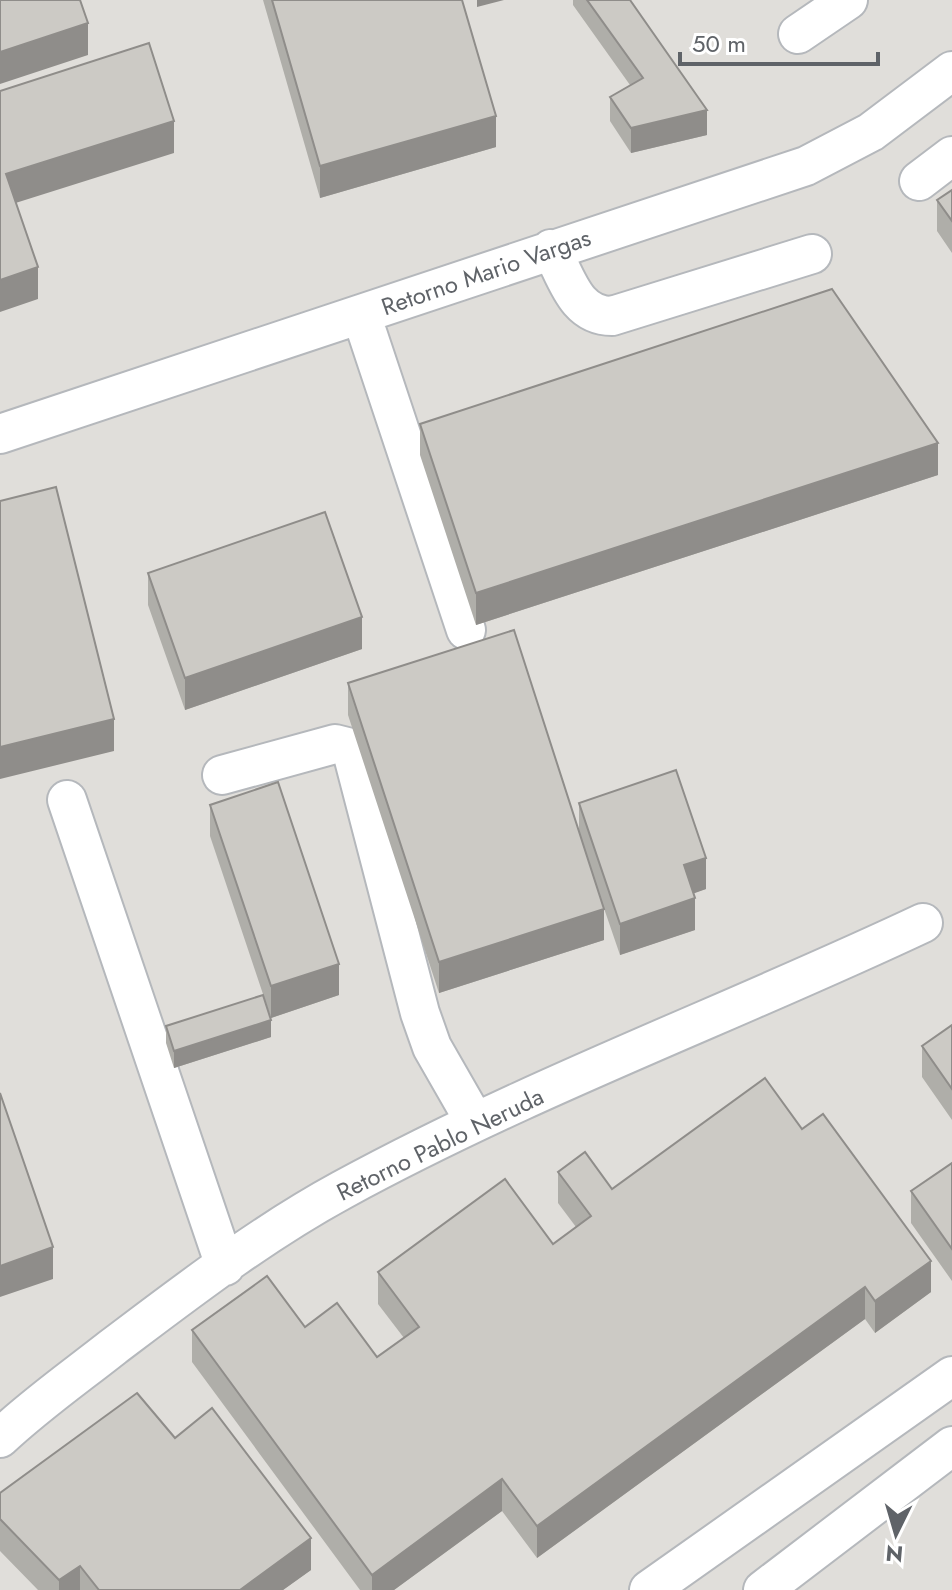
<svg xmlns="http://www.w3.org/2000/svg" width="952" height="1590" font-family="Jost,sans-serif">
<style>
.industrial{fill:#e0deda}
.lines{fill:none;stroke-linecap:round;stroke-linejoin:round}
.minor-casing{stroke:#b5b8bc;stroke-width:42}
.minor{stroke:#fff;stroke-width:38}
.wall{fill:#afaea9}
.shaded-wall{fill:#8f8d8a}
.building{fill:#cccac5;stroke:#8f8d8a;stroke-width:2}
.labels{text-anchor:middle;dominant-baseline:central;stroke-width:8;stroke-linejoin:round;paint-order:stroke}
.street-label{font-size:24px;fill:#5f6368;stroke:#fff}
</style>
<rect width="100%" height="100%" fill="#f1efe8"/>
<!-- industrial -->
<path class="industrial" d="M0 0H952V1590H0Z"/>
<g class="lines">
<!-- minor casing -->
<g class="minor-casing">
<path id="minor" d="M798 34 848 0
M919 181 952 156
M551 249C567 278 575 316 612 316L812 254
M361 314 466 630
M0 434 806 166 871 132 952 71
M222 775 335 744 351 748 420 1013 432 1047 475 1122
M67 800 225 1266
M0 1438C35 1405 75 1377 113 1347 186 1292 261 1234 342 1190 529 1088 730 1014 923 923
M649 1590 952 1376
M763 1590 952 1446"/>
</g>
<!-- minor -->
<use href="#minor" class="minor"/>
</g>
<!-- wall -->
<path class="wall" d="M263 0H462L496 147 320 198Z
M573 0H630L707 135 631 153 610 121V97L630 85 573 5Z
M937 200 952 221V253L937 231Z
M420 424 938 475 476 625 420 455Z
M148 573 362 649 185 710 148 605Z
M348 683 579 832V803L706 889 693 893 695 930 620 955 596 885 604 940 439 993 348 715Z
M210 805 339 995 271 1018 210 836Z
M952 1025V1120L922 1077V1046Z
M166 1026 271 1037 174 1068 166 1043Z
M802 1129 931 1292 875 1333 865 1319 537 1558 502 1511 394 1590H360L192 1362V1330L305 1327 377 1357 404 1338 378 1304V1272L553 1244 576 1227 558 1203V1172L612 1189Z
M952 1163V1281L911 1223V1191Z
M175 1438 311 1570 283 1590H38L0 1551V1493Z"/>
<!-- shaded-wall -->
<path class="shaded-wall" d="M477 0H504L477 7Z
M88 23V55L0 84V52Z
M707 110V135L631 153V128Z
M496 116V147L320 198V166Z
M174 121V153L6 206V174Z
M38 267V299L0 312V280Z
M938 443V475L476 625V593Z
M362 617V649L185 710V678Z
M114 719V751L0 779V747Z
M706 858V889L684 897V865Z
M695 898V930L620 955V924Z
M604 909V940L439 993V962Z
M339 964V995L271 1018V986Z
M271 1020V1037L174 1068V1051Z
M53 1247V1279L0 1297V1266Z
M931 1261V1292L875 1333V1301Z
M865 1287V1319L537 1558V1526Z
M502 1479V1511L394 1590H372V1575Z
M311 1538V1570L283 1590H240Z
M80 1566V1590H59V1580Z"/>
<!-- building -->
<path class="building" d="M0 0H80L88 23 0 52Z
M272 0H462L496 116 320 166Z
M587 0H630L707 110 631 128 610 97 643 78Z
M149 43 174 121 6 174 38 267 0 280V91Z
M952 190V221L937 200Z
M832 289 938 443 476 593 420 424Z
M56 487 114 719 0 747V501Z
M325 512 362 617 185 678 148 573Z
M514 630 604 909 439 962 348 683Z
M676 770 706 858 684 865 695 898 620 924 579 803Z
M278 782 339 964 271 986 210 805Z
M263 995 271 1020 174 1051 166 1026Z
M952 1025V1089L922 1046Z
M765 1078 802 1129 823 1114 931 1261 875 1301 865 1287 537 1526 502 1479 372 1575 192 1330 267 1276 305 1327 337 1303 377 1357 419 1327 378 1272 505 1179 553 1244 591 1216 558 1172 585 1152 612 1189Z
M0 1093 53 1247 0 1266Z
M952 1163V1249L911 1191Z
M137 1393 175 1438 212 1408 311 1538 240 1590H99L80 1566 59 1580 0 1519V1493Z"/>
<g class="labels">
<!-- street labels -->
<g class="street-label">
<text transform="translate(486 272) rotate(-19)">Retorno Mario Vargas</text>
<text transform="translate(440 1144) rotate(-26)">Retorno Pablo Neruda</text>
</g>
</g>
<!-- north arrow -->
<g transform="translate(896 1534) rotate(185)" stroke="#ffffff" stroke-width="6" paint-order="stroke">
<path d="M0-6L14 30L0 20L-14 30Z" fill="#5f6368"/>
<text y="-12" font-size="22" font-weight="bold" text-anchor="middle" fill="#5f6368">N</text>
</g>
<!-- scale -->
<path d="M680 52v12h198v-12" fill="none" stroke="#5f6368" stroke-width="4"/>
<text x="692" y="52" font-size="24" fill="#5f6368" stroke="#ffffff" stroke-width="6" paint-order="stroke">50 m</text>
</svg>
